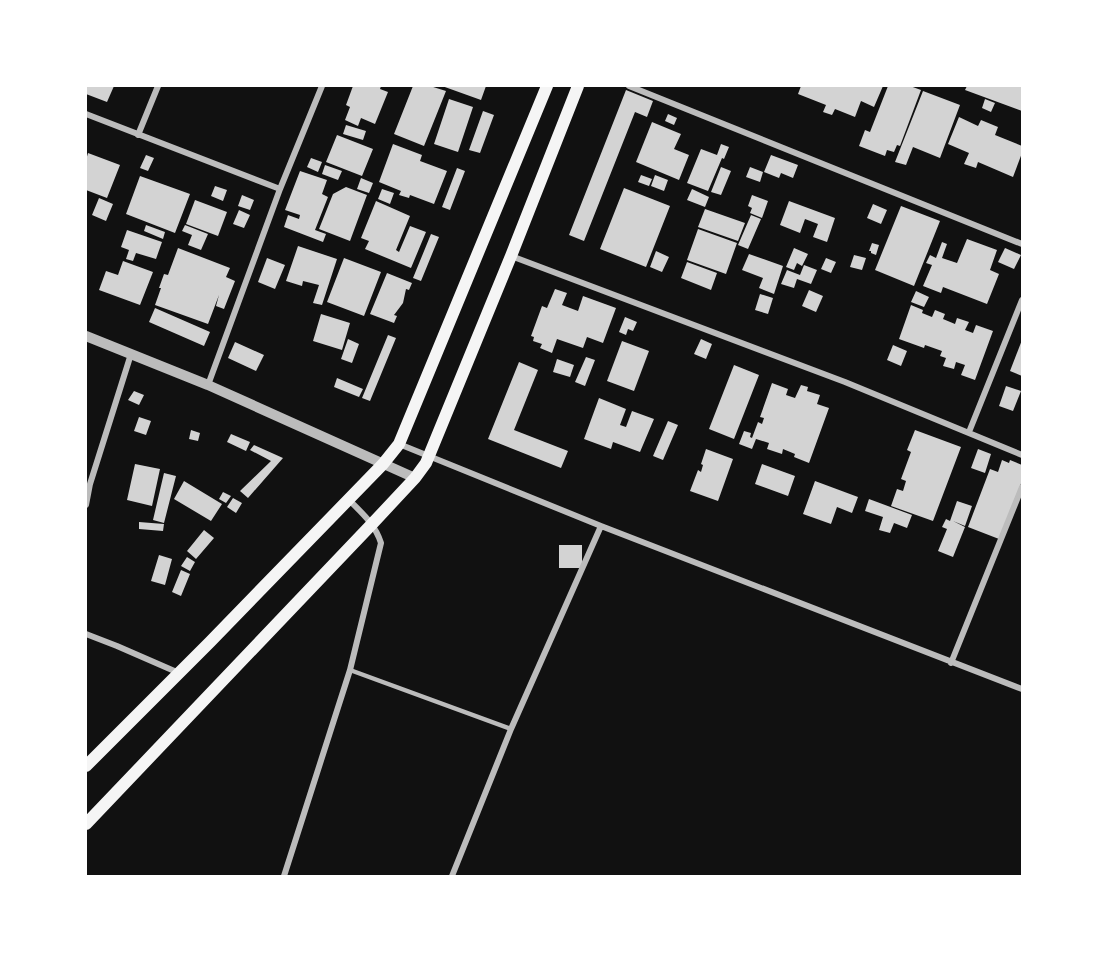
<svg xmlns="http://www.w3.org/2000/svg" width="1108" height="962" font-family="Manrope,sans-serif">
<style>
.building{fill:#d3d3d3}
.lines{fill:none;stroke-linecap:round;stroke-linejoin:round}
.service{stroke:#bcbcbc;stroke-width:4.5}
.minor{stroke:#bcbcbc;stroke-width:6}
.tertiary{stroke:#bcbcbc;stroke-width:10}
.secondary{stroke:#f5f5f5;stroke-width:12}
</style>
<rect width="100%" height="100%" fill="#111"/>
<!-- building -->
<path class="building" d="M86 86H114L107 102 86 94Z
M353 86H381L380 89 388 92 375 124 361 118 358 126 345 120 350 107 346 105Z
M413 86H430L446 91 424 146 394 134Z
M442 86H486L481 100Z
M801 86H883L874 107 861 101 855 117 835 109 832 115 823 112 826 105 798 94Z
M888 86H910L921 90 900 146 897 145 894 152 887 150 885 156 859 146 865 130 870 132Z
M967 86H1022V111L965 90Z
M626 90 653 101 647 117 635 112 584 241 569 235Z
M923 91 960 105 940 158 913 147 906 165 895 162Z
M449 99 473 107 458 152 434 144Z
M985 99 995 103 991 112 982 108Z
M483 111 494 115 480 153 469 150Z
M668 114 677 118 674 125 665 121Z
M959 117 978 126 981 120 998 127 995 135 1022 146V153L1013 177 978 162 976 168 964 164 969 153 948 144Z
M652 122 681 134 674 149 689 155 679 180 636 162Z
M346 125 366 131 363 140 343 134Z
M337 135 373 149 362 176 326 162Z
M393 144 422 155 420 161 447 171 434 204 410 195 409 198 399 195 401 191 379 182Z
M721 144 729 147 724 159 722 158 708 191 687 183 701 149 717 155Z
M88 153 120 165 107 198 86 190V160Z
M146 155 154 158 148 171 140 168Z
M771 155 798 165 793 178 781 173 779 178 764 172Z
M311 158 322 162 318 172 307 167Z
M325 165 342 171 338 180 322 174Z
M721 167 731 171 721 195 711 192Z
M750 167 763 172 760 182 746 177Z
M457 168 465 171 450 210 442 207Z
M300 171 327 180 322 194 328 197 315 230 326 234 323 242 284 227 288 215 299 219 300 215 285 210Z
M641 175 652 179 649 186 638 182Z
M655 175 668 180 664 191 651 186Z
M140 176 190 194 175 233 126 214Z
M361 178 373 183 369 193 357 189Z
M215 186 227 190 223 201 211 196Z
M346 187 367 195 350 241 319 229 333 194Z
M624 188 670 206 646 267 600 249Z
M382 189 394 193 390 204 378 199Z
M692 189 709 197 705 207 687 200Z
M242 195 254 200 250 210 238 206Z
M752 195 768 201 762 218 750 213 752 208 748 206Z
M99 198 113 204 106 221 92 215Z
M195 200 227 212 218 236 186 224Z
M376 201 410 216 396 250 399 252 410 226 426 232 411 268 365 249 369 241 361 238Z
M789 201 835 218 827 242 813 237 818 224 805 219 800 233 780 225Z
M873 204 887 210 881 224 867 218Z
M901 206 940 221 914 286 875 270Z
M705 209 745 223 738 241 698 227Z
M239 210 250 215 244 228 233 224Z
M751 215 761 219 748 249 738 245Z
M146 225 165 232 163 239 144 231Z
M185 225 208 234 201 250 188 245 192 235 182 231Z
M698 229 737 243 726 274 687 260Z
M127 230 162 242 156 259 136 253 133 261 126 259 129 250 121 247Z
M431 234 439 237 421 281 413 278Z
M967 239 997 250 990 270 999 274 987 304 943 287 941 293 923 286 932 265 926 263 930 255 936 258 942 242 947 244 942 258 957 263Z
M872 243 879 245 876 255 871 253V251H869Z
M298 246 337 259 322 305 313 303 319 285 303 281 302 286 286 281Z
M178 248 230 268 226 277 235 281 224 309 216 306 219 295 208 324 155 305 161 288H159L164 274 168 275Z
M794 248 808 254 802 266 797 263 794 270 786 267Z
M1005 248 1021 255 1014 269 998 262Z
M656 251 669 257 662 272 650 267Z
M749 254 783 266 774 294 759 288 763 278 742 270Z
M854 255 866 258 862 270 850 267Z
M267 258 285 265 275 289 258 282Z
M344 258 381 272 364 316 327 302Z
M826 258 836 262 831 273 821 269Z
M123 261 153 272 140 305 99 290 106 271 118 275Z
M687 262 717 273 711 290 681 278Z
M804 265 817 270 811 284 797 279 794 288 781 284 787 270 800 275Z
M387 273 412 283 409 290 406 289 403 303 394 315 397 316 394 323 370 314Z
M555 289 567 293 562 305 578 311 583 296 616 308 603 343 587 337 583 348 557 339 552 353 540 348 542 344 533 341 534 337 531 336 542 306 547 308Z
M809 290 823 296 816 312 802 306Z
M916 291 929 297 924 307 911 302Z
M760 294 773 298 768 314 755 310Z
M911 305 923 310 922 313 932 317 935 310 945 314 943 319 955 324 957 318 969 322 965 330 973 333 976 325 993 331 975 380 961 375 965 365 956 362 954 369 943 366 946 358 940 356 942 351 925 345 924 348 899 339Z
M155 308 210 332 204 346 149 322Z
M321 314 350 323 342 350 313 341Z
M625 317 637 322 633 331 628 329 626 335 619 332Z
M388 335 396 338 370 401 362 398Z
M348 339 359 344 352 363 341 359Z
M701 339 712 344 706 359 694 354Z
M1022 340V376L1010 371Z
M622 341 649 351 634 391 607 381Z
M235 342 264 355 256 371 228 358Z
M893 345 907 351 901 366 887 360Z
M586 357 595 360 585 386 575 382Z
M557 359 574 365 570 377 553 372Z
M519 362 538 370 514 430 568 451 561 468 488 439Z
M734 365 759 375 734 439 709 429Z
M337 378 363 389 359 397 334 387Z
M772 383 788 389 786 395 795 398 801 385 808 387 807 391 820 395 817 404 829 408 809 463 794 457 795 454 783 449 782 454 767 449 769 443 756 439 752 449 739 444 744 431 751 433 750 437 752 438 758 422 762 424 764 418 760 417Z
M1006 386 1021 391 1013 411 999 406Z
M134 391 144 395 139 405 128 400Z
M599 398 626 409 620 425 626 427 632 411 654 419 640 452 613 442 611 449 584 439Z
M139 417 151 421 146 435 134 431Z
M668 421 678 425 663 460 653 456Z
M191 430 200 433 198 441 189 439Z
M915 430 961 447 933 521 891 506 897 489 903 491 906 481 901 479 911 452 907 450Z
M231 434 250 442 246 451 227 442Z
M254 445 283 458 248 498 240 491 271 461 250 450Z
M706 449 733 459 718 501 690 491 698 470 701 472 703 465 701 464Z
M978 449 991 454 985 473 971 468Z
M1002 460 1009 463 1010 460 1022 465V481L999 539 968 527 990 469 998 472Z
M135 464 160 469 152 506 127 500Z
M762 464 795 476 788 496 755 484Z
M164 473 176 476 164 523 153 520Z
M184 481 222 504 211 521 174 499Z
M815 481 858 497 852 513 837 507 831 524 803 514Z
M223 492 231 496 226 503 219 499Z
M233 498 242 503 236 513 227 507Z
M869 499 912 515 907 528 894 523 890 533 879 530 883 517 865 511Z
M957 501 972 506 965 526 953 521 965 527 953 557 938 551 947 529 942 527 946 519 950 521Z
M139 522 164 524 163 531 139 529Z
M204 530 214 538 196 559 187 551Z
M559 545H582V568H559Z
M159 555 172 559 165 585 151 581Z
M187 557 195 562 190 571 181 566Z
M181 570 190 574 181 596 172 592Z"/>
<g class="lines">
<!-- service -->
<path class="service" d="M350 670 511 729"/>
<!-- minor -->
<path class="minor" d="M629 86 1022 244
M86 114 280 189
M138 135 158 86
M511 256 845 382 1022 455
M208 385 280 189 322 86
M969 432 1022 300
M399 444 601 526 1022 689
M86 505 90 484 131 354
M86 634 117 646 179 673
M951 663 1022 487
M284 876 350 670 381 543C375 524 362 513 348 499
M452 876 511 729 601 526"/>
<!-- tertiary -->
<path class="tertiary" d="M86 336 208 385 415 478"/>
<!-- secondary -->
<path class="secondary" d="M86 766 210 642 383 464 399 444 547 86
M86 824 372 524 415 478 426 463 511 256 578 86"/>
</g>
<!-- border -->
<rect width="1108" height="962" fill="none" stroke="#ffffff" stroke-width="174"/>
</svg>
